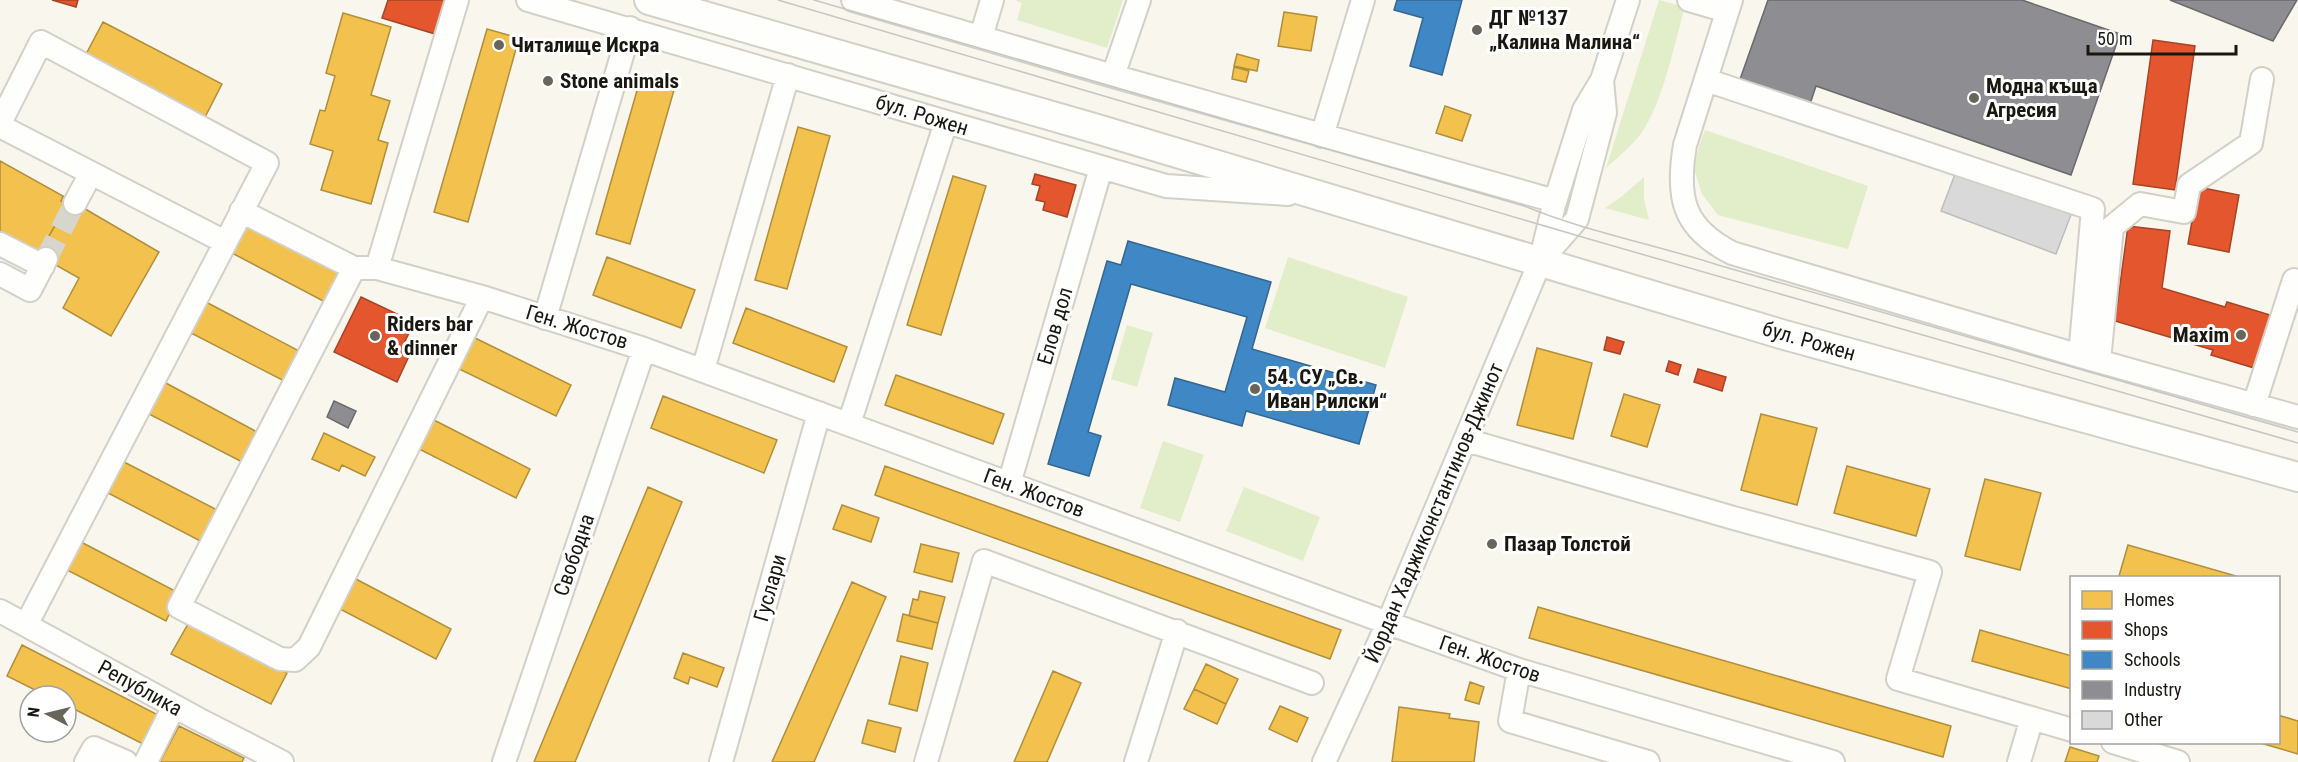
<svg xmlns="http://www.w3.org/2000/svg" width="2298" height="762" font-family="'Roboto Condensed',sans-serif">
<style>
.green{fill:#e2edca}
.homes{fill:#f2c14e;stroke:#b18e3b;stroke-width:1.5}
.shops{fill:#e4572e;stroke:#a74425;stroke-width:1.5}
.schools{fill:#3f88c5;stroke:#34668f;stroke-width:1.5}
.industry{fill:#8d8d92;stroke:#6a6a6b;stroke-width:1.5}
.building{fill:#dad9d9;stroke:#bebdbd;stroke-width:1.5}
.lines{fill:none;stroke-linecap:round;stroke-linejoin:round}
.minor-tunnel{stroke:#d8d5cc;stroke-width:22;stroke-dasharray:22 11;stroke-linecap:butt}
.minor-casing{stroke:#d2d0c8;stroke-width:26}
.major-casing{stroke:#d2d0c8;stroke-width:32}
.minor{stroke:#fefefc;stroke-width:22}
.major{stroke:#fefefc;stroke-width:28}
.tram{stroke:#c8c6c4;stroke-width:1.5}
.poi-dot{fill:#68655d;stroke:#fff;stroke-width:2}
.labels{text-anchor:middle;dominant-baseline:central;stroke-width:6;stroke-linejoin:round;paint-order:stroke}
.poi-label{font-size:21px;font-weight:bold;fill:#1a1710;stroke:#fff;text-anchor:start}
.street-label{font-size:21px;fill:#1a1710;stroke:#fff}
</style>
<rect width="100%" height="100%" fill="#f9f6ed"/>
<!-- green -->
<path class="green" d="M1014 0H1123L1107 48 1017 20 1022 3Z
M1659 0 1685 7C1674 44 1663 104 1640 135 1630 147 1618 157 1606 168Z
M1705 130 1868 186 1848 249 1718 215 1702 194 1694 169 1699 146Z
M1644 177V199L1649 220 1605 208 1621 197Z
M1288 257 1408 297 1385 368 1265 328Z
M1127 325 1153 333 1137 387 1111 379Z
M1163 441 1204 455 1180 522 1140 508Z
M1244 487 1320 517 1303 561 1226 531Z"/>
<!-- homes -->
<path class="homes" d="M1284 12 1317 17 1311 51 1278 46Z
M343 13 391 27 371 95 390 101 378 140 388 143 371 204 321 190 333 151 310 144 320 110 325 111 335 76 326 73Z
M103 22 222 84 203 121 84 58Z
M487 29 519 38 468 222 434 212Z
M1237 54 1259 60 1257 71 1234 66Z
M1234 67 1249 71 1246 82 1232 79Z
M640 80 674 90 630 244 596 234Z
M1445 106 1471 115 1462 141 1436 133Z
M798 127 830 136 787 289 755 280Z
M0 161 63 196 61 201 67 205 38 255 0 233Z
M953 176 986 186 941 335 907 325Z
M63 196 159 252 111 336 63 308 79 278 38 255 67 205 61 201Z
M246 222 343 273 327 303 230 252Z
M607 257 695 290 681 328 593 295Z
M206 302 303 353 288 383 189 332Z
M746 308 847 347 834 382 733 343Z
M471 336 571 385 556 416 457 368Z
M1537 348 1592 363 1573 439 1517 425Z
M896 375 1004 414 993 444 885 405Z
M164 382 261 434 246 464 147 413Z
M1624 394 1660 405 1647 447 1611 436Z
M663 396 777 440 764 473 651 428Z
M1761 414 1817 428 1797 505 1741 490Z
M432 419 530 469 516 498 417 448Z
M324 433 375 457 365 476 342 465 339 471 312 459Z
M124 462 223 513 208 545 108 493Z
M885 466 1341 630 1330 659 875 495Z
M1847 466 1930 489 1916 536 1834 513Z
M1985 479 2041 493 2020 570 1965 556Z
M648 487 682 502 575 762H534Z
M842 505 879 518 871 542 833 529Z
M81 542 179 593 166 621 67 570Z
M921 544 959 553 952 582 914 572Z
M2128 545 2236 576V578H2126L2119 576Z
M354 578 451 629 436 659 338 608Z
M852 582 886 597 814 762H772Z
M920 591 945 597 938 623 909 616 913 599 918 600Z
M1538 607 1951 726 1943 757 1529 638Z
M903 614 938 623 932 649 897 641Z
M188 624 287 673 271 704 171 654Z
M1980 630 2072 656V689L1972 661Z
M22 645 162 717 147 746 66 705V696H47L7 676Z
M683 653 724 668 717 687 690 677 688 684 674 678Z
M901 656 928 663 917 711 889 704Z
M1206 664 1238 679 1226 704 1194 689Z
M1053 671 1081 683 1047 762H1014Z
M1470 682 1484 687 1479 704 1465 700Z
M1194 689 1226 704 1217 724 1184 709Z
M1280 706 1308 718 1297 742 1269 729Z
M1399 707 1450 714 1449 718 1479 722 1474 762H1392Z
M2278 715 2298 721V754L2257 742H2278Z
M868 720 901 728 895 752 862 743Z
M179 726 244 758 242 762H160Z
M2070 747 2099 756 2097 762H2065Z"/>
<!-- shops -->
<path class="shops" d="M52 0H78L76 7Z
M388 0H445L435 34 382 18Z
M2153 40 2195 46 2175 190 2133 184Z
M1035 174 1076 185 1067 217 1043 210 1045 202 1036 200 1040 186 1032 184Z
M2198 187 2239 195 2229 252 2188 244Z
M2128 226 2170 231 2162 288 2225 307 2227 302 2270 315 2254 368 2211 355 2213 350 2115 321Z
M361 297 414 322 401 350 410 354 397 382 334 352Z
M1607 337 1624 342 1620 354 1604 350Z
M1669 361 1681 365 1678 375 1666 371Z
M1698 369 1726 377 1722 391 1694 382Z"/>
<!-- schools -->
<path class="schools" d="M1397 0H1462L1442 75 1410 66 1423 18 1394 10Z
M1128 241 1271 282 1252 349 1376 385 1359 444 1246 411 1242 426 1168 405 1175 378 1225 392 1247 317 1131 284 1088 432 1101 436 1089 476 1048 464 1107 261 1121 265Z"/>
<!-- industry -->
<path class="industry" d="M1768 0H2022L2120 34 2071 175 1816 86 1808 110 1738 85Z
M2170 0H2297L2273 41Z
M334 401 356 411 348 428 327 417Z"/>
<!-- building -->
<path class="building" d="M1957 169 2072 212 2056 254 1941 211Z"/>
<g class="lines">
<!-- minor-tunnel -->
<path class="minor-tunnel" d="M46 259 75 203"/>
<!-- minor casing -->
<g class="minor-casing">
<path id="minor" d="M528 0 1166 186 1288 194
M853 0 1113 76 1555 201
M1689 0 1727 11
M1731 0 1685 145C1676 198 1683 228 1732 253L2080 356 2298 417
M981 37 992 0
M1113 76 1139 0
M1706 80 2093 209 2080 356
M0 123 41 42 267 163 26 625
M0 126 225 242
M1322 136 1363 0
M75 203 91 173
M241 211 354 268H377L482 297 644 349 1388 623 1519 670 1833 762
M0 244 43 266
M1543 258 1577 219 1605 113 1602 80
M354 268 179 607 280 659 295 660 309 647 482 297
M377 268 457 0
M0 274 30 290 46 259
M545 318 630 28
M2099 361 2112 227 2140 204 2184 212 2189 185 2251 143 2262 79
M703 370 788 75
M2254 405 2294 280 2298 281
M849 424 946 122
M1466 440 1730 517 1930 572 1898 679 2072 730
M1009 484 1101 168
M0 611 198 719 282 762
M1519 670 1510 721 1648 762
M2113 742 2178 762
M86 762 94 748 126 762
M146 762 174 706
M504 762 644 349
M721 762 819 413
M926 762 984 561 1312 683
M1136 762 1177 631
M1324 762 1388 623 1540 262 1554 205 1584 110 1602 80 1628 0
M2019 762 2032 718"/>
</g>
<!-- major casing -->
<g class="major-casing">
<path id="major" d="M649 0 1097 129 1781 334 2298 477"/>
</g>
<!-- minor -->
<use href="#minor" class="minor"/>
<!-- major -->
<use href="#major" class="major"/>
<!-- tram -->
<path class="tram" d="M778 0 1589 239 2298 443
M814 0 1524 206C1587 232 1654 244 1718 265L2298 432"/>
</g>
<!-- markers -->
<g class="poi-dot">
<circle cx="1477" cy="30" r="6"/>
<circle cx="499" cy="45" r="6"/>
<circle cx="548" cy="81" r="6"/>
<circle cx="1974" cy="98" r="6"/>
<circle cx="2241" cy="335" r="6"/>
<circle cx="375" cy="336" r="6"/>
<circle cx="1255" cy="389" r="6"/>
<circle cx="1492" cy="544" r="6"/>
</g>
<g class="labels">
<!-- poi labels -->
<g class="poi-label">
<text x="1489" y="18">ДГ №137<tspan x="1489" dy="24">„Калина Малина“</tspan></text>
<text x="511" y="45">Читалище Искра</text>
<text x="560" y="81">Stone animals</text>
<text x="1986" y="86">Модна къща<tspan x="1986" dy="24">Агресия</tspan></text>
<text x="387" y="324">Riders bar<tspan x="387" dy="24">&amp; dinner</tspan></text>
<text x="2229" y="335" text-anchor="end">Maxim</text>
<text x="1267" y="377">54. СУ „Св.<tspan x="1267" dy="24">Иван Рилски“</tspan></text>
<text x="1504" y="544">Пазар Толстой</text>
</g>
<!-- street labels -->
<g class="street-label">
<text transform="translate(922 115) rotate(17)">бул. Рожен</text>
<text transform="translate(1055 326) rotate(-74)">Елов дол</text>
<text transform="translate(577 327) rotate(17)">Ген. Жостов</text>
<text transform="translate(1809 341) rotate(16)">бул. Рожен</text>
<text transform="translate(1034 493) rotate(20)">Ген. Жостов</text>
<text transform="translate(1434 513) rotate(-67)">Йордан Хаджиконстантинов-Джинот</text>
<text transform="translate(574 555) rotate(-71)">Свободна</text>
<text transform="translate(770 588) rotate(-74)">Гуслари</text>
<text transform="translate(1490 659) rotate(19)">Ген. Жостов</text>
<text transform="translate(140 688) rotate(29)">Република</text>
</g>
</g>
<!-- legend -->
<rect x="2070" y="576" width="210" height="168" fill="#ffffff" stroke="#a3a29f" stroke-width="1.5"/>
<rect x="2082" y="591" width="30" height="18" fill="#f2c14e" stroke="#a3a29f" stroke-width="1.5"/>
<text x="2124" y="606" font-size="18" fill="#1a1710">Homes</text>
<rect x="2082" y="621" width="30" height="18" fill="#e4572e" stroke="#a3a29f" stroke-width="1.5"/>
<text x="2124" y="636" font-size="18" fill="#1a1710">Shops</text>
<rect x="2082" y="651" width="30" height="18" fill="#3f88c5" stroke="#a3a29f" stroke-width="1.5"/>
<text x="2124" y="666" font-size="18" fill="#1a1710">Schools</text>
<rect x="2082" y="681" width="30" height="18" fill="#8d8d92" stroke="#a3a29f" stroke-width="1.5"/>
<text x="2124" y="696" font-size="18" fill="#1a1710">Industry</text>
<rect x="2082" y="711" width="30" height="18" fill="#dad9d9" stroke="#a3a29f" stroke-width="1.5"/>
<text x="2124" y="726" font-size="18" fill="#1a1710">Other</text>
<!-- north arrow -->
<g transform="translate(48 714) rotate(277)"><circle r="28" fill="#ffffff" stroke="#a3a29f" stroke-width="1.5"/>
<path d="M0-4.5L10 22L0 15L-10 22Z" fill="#68655d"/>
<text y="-9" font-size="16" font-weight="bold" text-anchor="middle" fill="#1a1710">N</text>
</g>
<!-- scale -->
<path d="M2088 45v9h148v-9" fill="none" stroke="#1a1710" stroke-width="3"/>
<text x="2097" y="45" font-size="18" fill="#1a1710" stroke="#ffffff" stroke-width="4.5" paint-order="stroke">50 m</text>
</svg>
